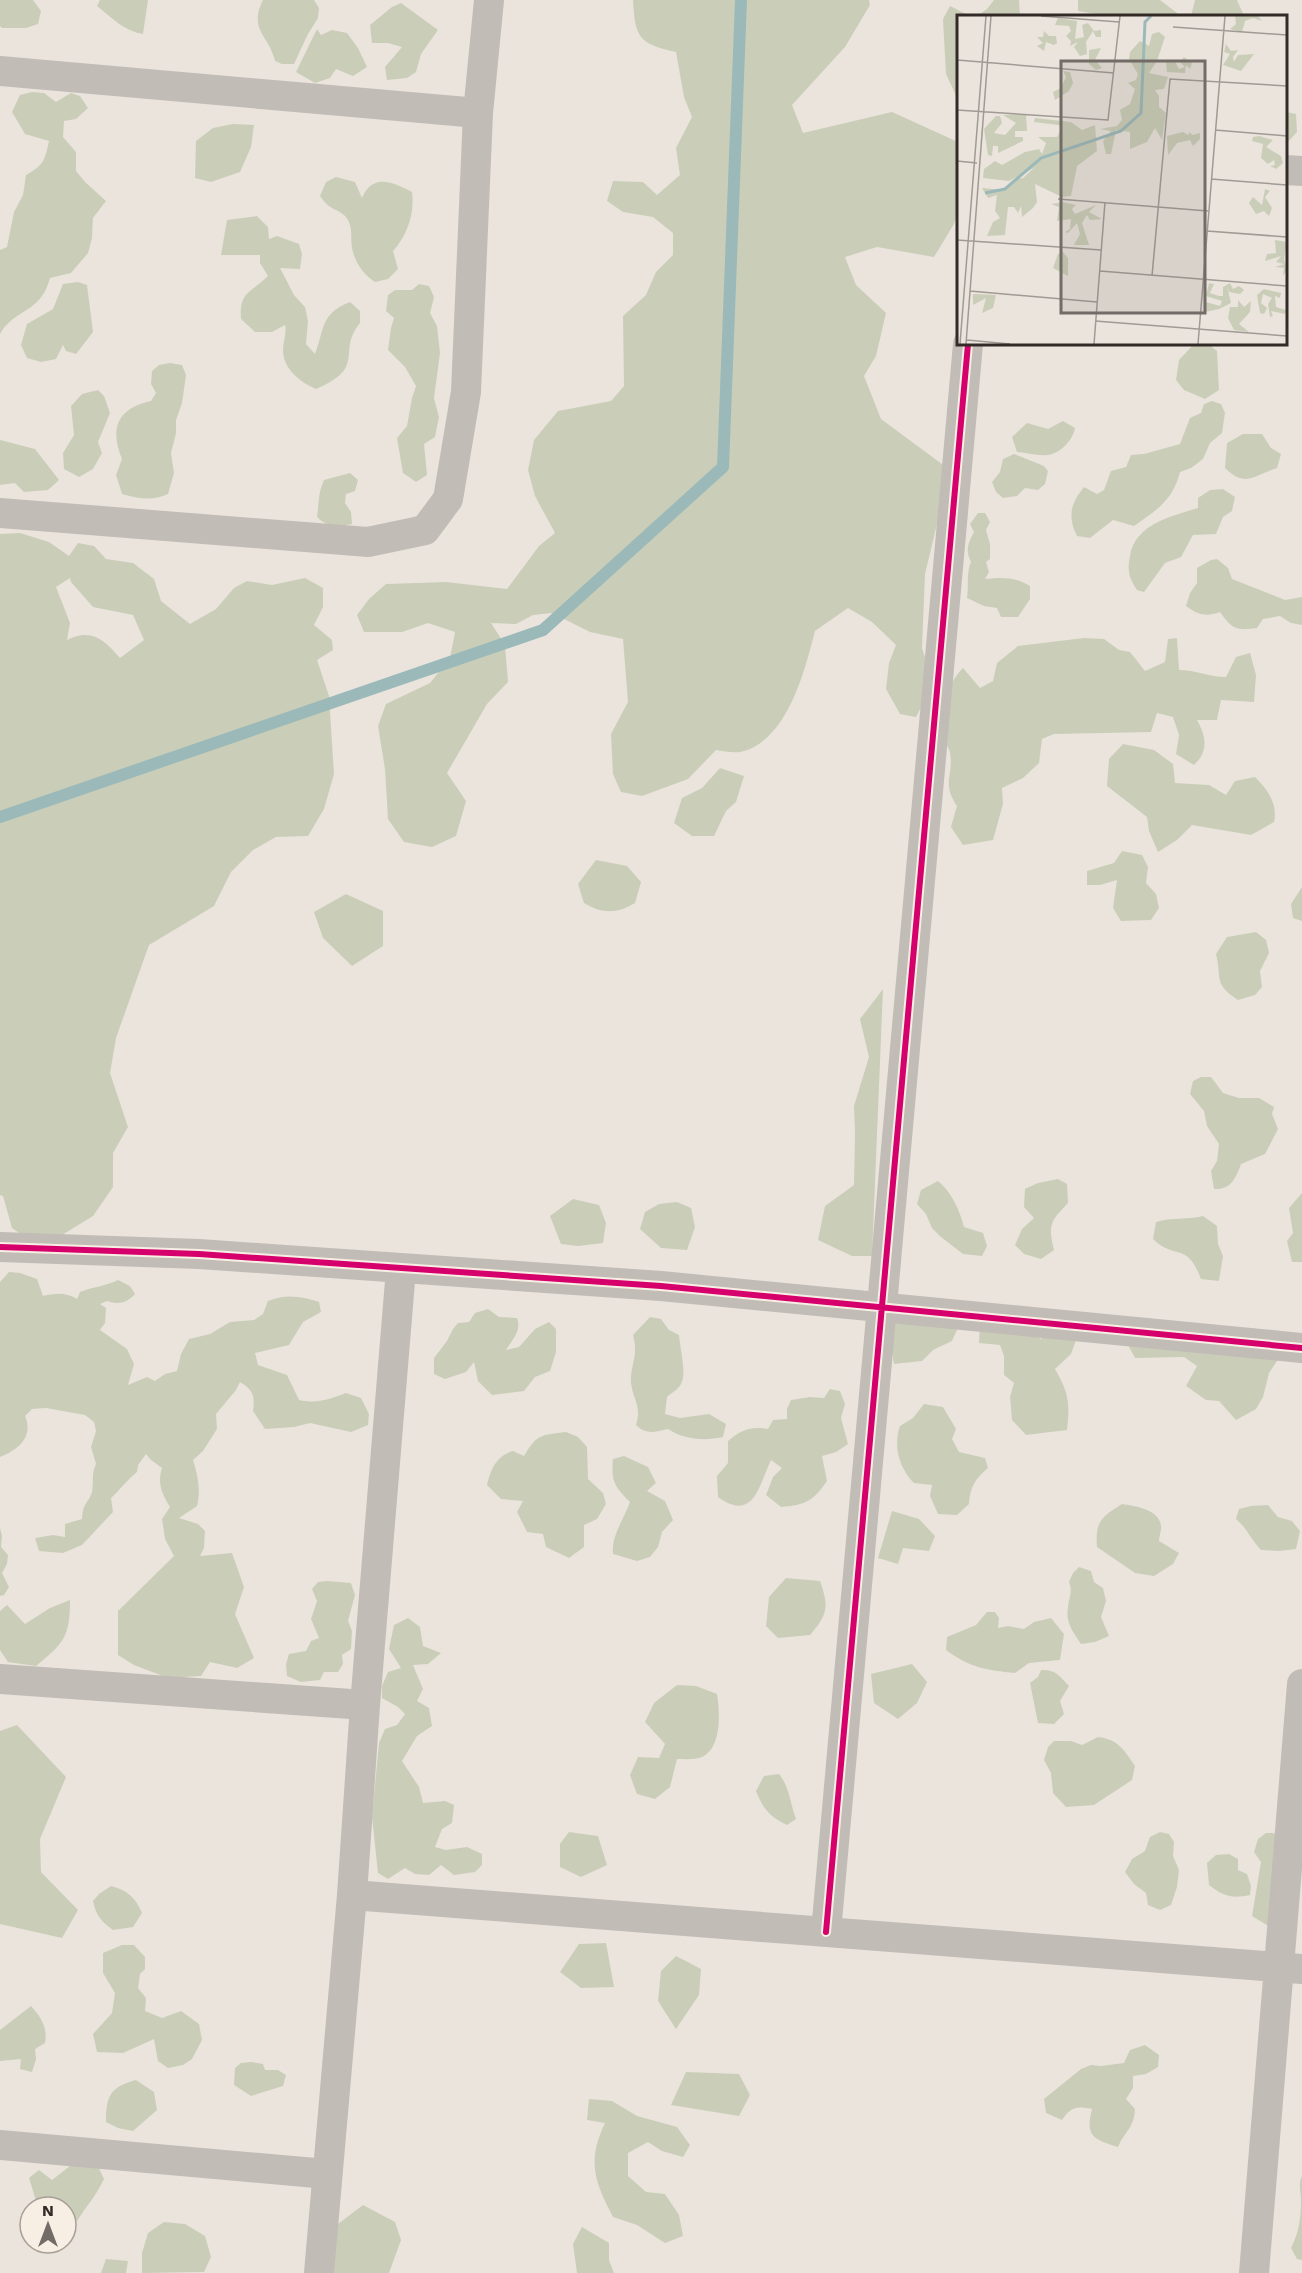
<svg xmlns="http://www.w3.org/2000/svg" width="1302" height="2273" font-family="'Work Sans',sans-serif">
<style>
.green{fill:#caceb8;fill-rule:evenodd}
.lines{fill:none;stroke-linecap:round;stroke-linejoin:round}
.stream{stroke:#9bb9b9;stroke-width:12}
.street{stroke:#c2bcb7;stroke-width:30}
.cycleway-casing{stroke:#f7efe4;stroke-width:10}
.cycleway{stroke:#d6006c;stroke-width:6}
.inset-river{fill:none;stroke:#9bb9b9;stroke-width:3}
.inset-road{fill:none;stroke:#a09a94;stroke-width:1.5}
.view{fill:#726b66;fill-opacity:0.15;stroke:#726b66;stroke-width:3}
.inset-edge{fill:none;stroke:#322a26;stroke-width:3}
</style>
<rect width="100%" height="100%" fill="#eae4dd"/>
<!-- green -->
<path class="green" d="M0 0H33L41 11 38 24 26 28H2L0 26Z
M100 0H148L143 34C124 31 112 18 97 6Z
M263 0H314L319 8 318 18 308 34 294 64H282L275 61C269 35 248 30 263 0Z
M633 0H869L870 5 845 47 792 105 803 133 892 112 958 142V211L954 224 934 257 877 247 845 257 856 285 886 313 876 356 864 376 881 419 950 470 925 574 922 648 933 684 916 717 900 714 886 689 889 663 896 645 872 622 848 608 815 631C805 670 788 738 744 751 736 754 724 751 716 750L688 779 642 796 621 792 613 774 611 734 628 702 623 639 590 632 552 613 533 615 516 624 491 623 505 645 508 682 487 704 447 773 466 801 456 836 432 847 404 842 388 819 385 769 378 726 386 704 430 683 450 658 455 632 428 623 402 632H364L357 615 369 599 386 584 446 582 507 589 539 546 555 533 535 496 528 470 534 440 558 411 611 401 624 386 623 316 646 295 656 272 673 255V233L653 217 623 212 607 201 613 181 643 182 657 195 680 175 676 148 692 117 684 97 676 52C639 44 635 38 633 0Z
M994 0H1019L1020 16H977L987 9Z
M1078 0H1160L1177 13V16H1108L1078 11Z
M1195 0H1237L1244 16H1191Z
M401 3 438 30 421 54 416 72 407 78 387 80 385 67 402 47 388 43H372L370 25 392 7Z
M950 6 970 16H958V100L946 74 943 19Z
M317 29 321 35 332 30 347 33 358 48 367 67 353 76 336 69 330 78 315 83 296 72Z
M32 92 44 93 56 102 71 93 80 96 88 108 76 119 64 121 63 137 76 152V171L85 182 106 201 93 218 92 238 88 253 71 273 50 278C48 284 46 291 42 296 31 312 11 314 0 334V250L7 247 14 212 23 195 26 175C44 165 45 160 49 141L25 134 12 112 20 95Z
M1286 112 1296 114 1297 132 1286 144Z
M233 124 254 125 251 147 240 172 211 182 195 178 196 141 213 128Z
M336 177 355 182 362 198C373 173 392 182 412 192 415 213 407 236 393 251L398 269 388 279 375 282C363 274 355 263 352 248 350 237 354 226 345 216 337 208 330 211 320 196L326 182Z
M257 216 268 227 269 239 277 236 299 244 302 254 300 269 280 268 294 295 305 307 308 321 306 344 315 354C325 328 320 314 350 302L360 311V323C336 352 368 367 316 389 300 382 283 369 283 350 283 341 287 334 285 325L272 332H255L241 319C239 291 251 293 268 276L260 263V255H221L227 220Z
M78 282 87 285 93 332 76 354 66 351 63 345 56 359 41 362 27 358 21 345 27 324 53 309 63 284Z
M419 284 429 286 434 297 430 313 437 326 440 353 434 398 439 417 435 437 424 444 427 475 416 482 403 473 397 438 407 426 412 398 416 386 405 367 388 350 391 328 394 318 386 311 388 295 395 290H412Z
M1208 344 1217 351 1219 390 1205 399 1184 390 1176 380 1179 360 1193 345Z
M170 363 182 365 186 375 182 403 176 420V433L171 453 174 473 168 494C153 501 139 499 122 494L116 475 122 459C109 428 118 408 151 401L156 393 151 384 152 371 159 365Z
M98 390 104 396 110 413 98 442 102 453 93 469 79 477 64 469 63 453 74 435 71 406 82 394Z
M1212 401 1221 404 1225 413 1222 433 1210 443 1203 459 1191 468 1180 472C1173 500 1157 510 1134 526L1113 520 1090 538 1077 536C1067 516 1071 503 1084 487L1097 494 1104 490 1111 471 1126 467 1131 455 1144 454 1180 444 1190 418 1201 413 1204 404Z
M1063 421 1075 428C1073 440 1061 453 1048 455 1039 456 1027 453 1017 452L1012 437 1027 423 1048 429Z
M1243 434H1262L1271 448 1281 454 1277 468C1253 476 1245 488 1225 468L1227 443Z
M0 440 35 449 59 480 48 490 24 492 15 483 0 485Z
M1014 454 1044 466 1048 471 1045 484 1038 490 1025 488 1017 496 1003 498 996 492 992 482 1000 472 1003 459Z
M350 473 358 480 355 491 346 494 345 503 351 512 352 524C338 527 328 528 317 517 319 503 318 493 324 480Z
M1223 489 1235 497 1232 511 1223 517 1216 534 1193 535 1181 557 1165 563 1144 592 1137 590C1129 578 1127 571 1130 556 1135 524 1172 516 1198 508V498L1210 490Z
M978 513H985L990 522 986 530 990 544V559L986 562 989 572 985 579C1003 577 1015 577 1030 586V599L1018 617H1001L997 608 984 606 967 598C969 585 966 573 971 562 965 551 968 543 974 532L970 524Z
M20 533 49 542 69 556 78 543 94 546 106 559 133 563 154 579 161 601 190 624 216 609 234 588 247 581 272 585 305 578 323 588V607L314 625 332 640 333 650 317 660 329 696 334 774 324 809 308 836 276 837 253 850 231 872 214 906 149 945 116 1038 110 1073 128 1127 113 1153V1187L93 1216 62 1235 31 1241 12 1228 3 1196 0 1195V534ZM70 578 71 582 93 607 133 615 144 640 120 658C104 639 91 628 67 640L70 623 56 587Z
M1217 559 1228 568 1232 579 1285 600 1302 597V625L1291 623 1280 616 1263 619 1257 628C1236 631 1232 629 1220 612 1206 617 1198 615 1186 606L1190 593 1197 583V568L1211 560Z
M1084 638 1104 639 1119 650 1130 652 1145 671 1165 662 1168 639 1177 638 1179 670C1196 670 1209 677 1226 677L1236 657 1250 653 1256 675 1254 702 1221 700 1217 720H1197C1206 736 1209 751 1194 765L1176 754 1179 735 1173 717 1157 713 1151 732 1054 734 1042 739 1039 763 1023 778 1002 788 1003 804 993 840 963 845 951 827 957 806C941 782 954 777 950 752 948 745 942 739 939 732 934 716 951 679 963 668L980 688 993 681 997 663 1018 646Z
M1123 744 1154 750 1173 764 1175 783 1209 785 1226 795 1235 781 1255 777C1268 790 1278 804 1274 822L1251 835 1192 825 1177 840 1158 852 1149 831 1147 817 1107 786 1109 759Z
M720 768 744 776 736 802 726 811 714 836H692L674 823 682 798 702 788Z
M1122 851 1142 855 1148 867 1146 883 1156 894 1159 908 1151 920 1121 921 1113 908 1117 880 1100 885H1087V871L1114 863Z
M596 860 627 866 641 882 635 903C618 914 601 914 584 903L578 884Z
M1302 887V921L1293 918 1291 904Z
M346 894 383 911V946L352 966 323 938 314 912Z
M1256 932 1266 940 1269 953 1260 971 1262 987 1255 995 1238 1000C1213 984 1222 978 1216 954L1227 937Z
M883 989 872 1256H852L818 1240 825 1206 854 1185 855 1132 854 1106 869 1057 860 1019Z
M1201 1077H1211L1223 1093 1239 1098H1259L1274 1107 1272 1114 1278 1129 1265 1154 1241 1164C1236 1178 1231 1190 1214 1189L1211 1171 1217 1161 1219 1144 1207 1126 1204 1111 1190 1094 1193 1081Z
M1058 1179 1067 1184 1068 1203C1050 1222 1048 1224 1054 1250L1041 1259 1024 1254 1015 1245 1022 1229 1034 1218 1024 1207 1025 1189 1038 1183Z
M938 1181C951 1191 960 1211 964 1227L983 1233 987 1246 982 1256 963 1254 941 1237 932 1228 926 1214 917 1204 921 1190Z
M1302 1193V1262H1292L1287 1241 1293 1233 1289 1208Z
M573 1199 599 1205 606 1223 603 1243 578 1246 561 1244 550 1216Z
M677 1202 691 1208 695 1227 687 1250 661 1248 640 1229 645 1212 659 1204Z
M1203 1216 1217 1226 1218 1244 1223 1256 1219 1281 1201 1279C1187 1241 1176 1261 1153 1239L1156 1222C1172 1217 1187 1220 1203 1216Z
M9 1272 20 1273 37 1279 43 1296C55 1293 66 1292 77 1299L80 1292C93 1287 106 1286 118 1280L130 1286 135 1294C127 1303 118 1305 107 1301L100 1304 106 1308 105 1323 100 1330 127 1349 134 1364 128 1385 147 1377 155 1381 165 1374 177 1371 181 1354 189 1339 210 1334 230 1322 254 1320 263 1314 268 1301C286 1294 301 1296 319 1302L321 1312 303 1322 289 1345 255 1353 258 1365 287 1375 299 1400C316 1404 330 1399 346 1393L361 1398 369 1414 368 1425 351 1432 310 1423 294 1427 265 1429 253 1411C255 1395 253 1390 240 1382L236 1390 216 1414 217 1429 203 1451 193 1460C198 1476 201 1490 197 1506L179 1518 198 1524 205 1531 204 1548 200 1556 232 1553 244 1587 235 1614 254 1658 237 1668 210 1662 201 1676 168 1678 134 1665 118 1655V1611L174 1556 165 1539 162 1519 170 1507C162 1494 157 1483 162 1468L151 1460 146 1454 138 1465 137 1472C127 1480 120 1490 111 1498L113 1512 82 1545 63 1553 39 1551 35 1538 53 1535 65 1537V1524L82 1519C83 1502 88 1504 92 1492 94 1482 91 1474 96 1464L91 1447 96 1431 94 1422 85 1415 46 1408 32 1409 25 1416C34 1437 18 1450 0 1457V1282Z
M488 1309 499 1317 517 1318C522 1331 512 1340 506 1350L519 1347 535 1329 549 1322 556 1329V1352L550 1371 535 1377 524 1391 492 1395 478 1381 474 1362 466 1372 445 1379 434 1374V1358L447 1341 453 1329 458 1323 469 1322 475 1313Z
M898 1314 960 1323 952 1341 933 1350 922 1361 894 1364 890 1338Z
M650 1317 661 1319 669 1330 679 1335C680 1349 687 1373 681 1384 679 1389 671 1393 667 1397L665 1414 680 1418 709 1414 726 1424 723 1437C704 1441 685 1440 668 1429 655 1432 646 1435 636 1425 642 1406 633 1400 631 1383 630 1364 639 1357 633 1335Z
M1031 1317 1040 1339 1060 1327 1079 1332 1071 1354 1055 1369C1069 1393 1070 1403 1067 1430L1026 1435 1012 1420 1010 1397 1014 1383 1004 1375V1356L1000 1345 979 1343 980 1324Z
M1128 1345 1281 1355 1269 1373 1263 1397 1256 1409 1236 1420 1219 1401 1206 1400 1186 1386 1197 1366 1184 1357 1135 1358Z
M830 1389 840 1391 845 1404 841 1418 848 1444 836 1452 822 1456 827 1481C813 1501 806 1505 781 1507L766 1495 773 1477 782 1468 771 1460C759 1485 754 1523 718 1497L717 1476 728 1463V1441C741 1430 751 1426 768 1429L773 1420 787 1419V1409L791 1400 810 1397 824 1398Z
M924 1404 943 1407 956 1429 952 1439 959 1452 985 1458 988 1468C975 1479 970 1487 969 1504L957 1515 938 1514 930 1496 932 1485 914 1483C899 1468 893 1446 900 1426L913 1418Z
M566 1432 578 1437 587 1447 588 1479 603 1493 606 1504 597 1519 584 1525V1547L569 1558 546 1547 543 1534 527 1532 517 1512 523 1501 501 1499 487 1485C491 1469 496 1456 513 1451L524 1456C537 1434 541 1435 566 1432Z
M624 1456 648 1467 656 1483 647 1491 665 1501 673 1520 662 1532 658 1547 650 1557 637 1561 613 1554C611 1536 624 1519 630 1502 614 1486 611 1481 613 1459Z
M1122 1504C1135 1506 1158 1509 1161 1525 1162 1529 1159 1536 1159 1541L1179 1553 1173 1564 1154 1576 1135 1573 1097 1547C1095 1522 1101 1517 1122 1504Z
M1268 1505 1278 1517 1292 1521 1300 1531 1296 1549 1279 1551 1261 1550C1251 1540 1247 1528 1236 1519L1239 1509 1251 1506Z
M892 1511 919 1519 935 1536 929 1551 903 1548 898 1564 878 1558Z
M0 1528 2 1536 1 1547 8 1555 7 1564 2 1573 9 1587 4 1595 0 1596Z
M1079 1567 1091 1571 1094 1582 1103 1588 1106 1601 1101 1617 1109 1636 1095 1642 1081 1644C1073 1632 1065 1622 1068 1607 1069 1596 1073 1593 1069 1582L1073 1573Z
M786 1578 820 1581C829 1606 828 1615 810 1635L778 1638 766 1626 769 1597Z
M327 1581 351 1583 355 1595 348 1621 352 1631 351 1649 342 1655 343 1664 338 1672H324L320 1680 301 1682 287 1676 286 1664 289 1654 306 1651 311 1641 319 1638 311 1619 317 1601 312 1589 318 1582Z
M70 1600C70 1637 64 1643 36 1666L8 1662 0 1650V1611L7 1605 25 1624 50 1608Z
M987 1612H995L999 1618 998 1628 1008 1626 1024 1629 1034 1622 1051 1618 1064 1634 1060 1660 1029 1663 1015 1673C987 1670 970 1668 946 1650L947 1637 976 1625Z
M408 1618 420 1627 423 1646 441 1653 428 1664 413 1665 423 1689 417 1701 429 1708 432 1726 417 1736 402 1761 419 1787 423 1803 445 1801 454 1805 452 1823 442 1829 435 1847 446 1850 467 1847 482 1854V1865L475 1872 454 1875 441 1865 429 1875 415 1874 405 1868 388 1879 378 1873 372 1817 379 1743 385 1729 397 1725 405 1714 398 1707 382 1698V1686L388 1672 401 1668 389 1649 394 1625Z
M912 1664 927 1682 917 1703 898 1719 874 1703 871 1674Z
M1041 1670C1055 1669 1060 1676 1069 1686L1060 1701 1064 1714 1054 1724 1038 1723 1030 1683 1038 1677Z
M677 1685 696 1686 717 1694C720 1712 722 1748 702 1757 695 1760 685 1759 677 1759L670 1787 655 1799 637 1794 630 1775 638 1757 659 1758 665 1744 645 1722 654 1703Z
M17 1725 66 1777 40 1839 41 1872 78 1910 62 1938 0 1924V1731Z
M1098 1737C1118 1739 1125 1751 1135 1766L1132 1780 1094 1805 1066 1807 1053 1793 1051 1773 1044 1760 1048 1747 1054 1741H1071L1082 1745Z
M779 1774C790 1788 790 1803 796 1819L787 1825C770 1817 763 1809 756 1791L764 1776Z
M569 1832 598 1836 607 1865 581 1877 560 1867V1844Z
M1160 1832 1169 1834 1174 1842 1173 1856 1179 1870 1177 1887 1171 1905 1160 1910 1148 1905 1146 1893 1134 1884 1125 1872 1132 1859 1145 1851 1150 1837Z
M1266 1833H1273L1280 1836 1270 1927 1252 1916 1261 1862 1254 1852 1258 1839Z
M1229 1854 1238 1859V1870L1247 1874 1251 1886 1250 1895C1232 1899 1223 1896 1209 1885L1207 1863 1216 1855Z
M111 1886C127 1890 136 1898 142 1913L133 1927 113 1930C102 1922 96 1916 93 1901L99 1894Z
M606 1943 614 1987 581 1988 560 1972 579 1944Z
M122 1945H134L145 1957V1969L140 1974 138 1988 146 1998 145 2011 162 2018 181 2011 199 2024 202 2040 192 2059 183 2065 168 2068 158 2061 154 2039 123 2053 97 2052 93 2034 112 2013 115 1993 103 1973V1953Z
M676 1956 701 1969 699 1995 676 2029 658 2001 661 1971Z
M31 2006C41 2017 48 2028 45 2043L35 2049 36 2059 32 2072 20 2069 21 2059 0 2061V2030Z
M1145 2045 1159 2055 1158 2067 1146 2074 1133 2076V2088L1126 2099 1135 2109C1134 2128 1125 2131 1118 2147 1093 2139 1085 2136 1092 2109 1076 2106 1071 2107 1062 2120L1046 2113 1044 2099 1081 2069 1091 2065 1101 2066 1124 2063 1130 2050Z
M251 2062 263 2064 265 2070H278L286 2075 283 2086 251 2096 234 2085 235 2068 241 2063Z
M686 2072 739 2074 750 2095 739 2116 671 2105Z
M136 2080 154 2092 157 2110 133 2131 118 2128 106 2122C106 2096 110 2087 136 2080Z
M589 2099 612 2101 637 2116 677 2127 690 2145 683 2157 662 2151 648 2142 628 2153V2176L646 2192 665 2194 679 2215 683 2236 665 2243 637 2225 613 2217C594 2181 587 2161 605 2123L587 2120Z
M79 2159 95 2160 104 2179C95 2199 82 2210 72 2230L66 2229V2207H38L29 2178 39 2170 52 2180Z
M1302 2176V2260L1297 2259 1291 2248C1299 2233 1301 2217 1301 2200 1301 2190 1298 2185 1302 2176Z
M363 2205 395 2222 401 2240 389 2273H333L334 2227Z
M164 2222 185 2224 205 2236 211 2257 204 2272 142 2273V2253L148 2233Z
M582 2227 609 2243V2260L614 2273H577L573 2244Z
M106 2259 128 2261 126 2273H101Z"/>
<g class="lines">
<!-- stream -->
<path class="stream" d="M0 817 543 630 723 467 741 0"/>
<!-- street -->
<path class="street" d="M0 71 478 113
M1286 170 1302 171
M0 513 368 542 425 530 448 499 466 392 478 113 489 0
M0 1247 199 1254 661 1286 1302 1348
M0 1679 365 1705
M352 1895 1302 1969
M826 1932 968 344
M0 2145 327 2174
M319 2273 352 1895 365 1705 401 1269
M1254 2273 1302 1684"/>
<!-- cycleway casing -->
<g class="cycleway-casing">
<path id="cycleway" d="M0 1247 199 1254 661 1286 1302 1348
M826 1932 968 344"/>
</g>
<!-- cycleway -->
<use href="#cycleway" class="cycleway"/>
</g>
<!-- overview -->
<g transform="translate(957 15)">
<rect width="330" height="330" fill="#eae4dd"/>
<path d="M278 1H301L305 6 296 3 288 6 285 17 273 14 279 9ZM101 3 120 6 118 24 127 22 125 10 131 8 137 16 144 15V22H139L136 16 129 27 130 39 123 41 117 32 121 27 113 31 114 26 109 21 114 16 112 11 98 10ZM87 16 92 21H99L100 28 97 30 89 27 87 36 80 31 86 28 80 22H86ZM195 19 202 17 208 22 200 46 192 58 211 62 207 74 198 75 202 81V92L209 98 205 125 198 113 190 127 173 134V117L159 115 154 139H149L146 126 154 116 143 114 160 111 165 105 163 95 173 89 178 74 171 68 179 65 181 59 172 44 173 37 183 26 192 31ZM269 29 274 36 281 35 276 42 277 47 281 40 297 39 284 56 266 50 273 39 267 37ZM144 33 138 45 145 53 139 55 132 49V35ZM227 42 235 48 233 54 229 50 228 58 210 57 209 46 217 45 222 54 228 52 223 47ZM106 56 113 57 116 68 112 76 98 85 96 77 104 73 109 62ZM69 99 70 116H58V122H66V126L41 138V131H36L35 141 31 140 27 114 39 101H43L45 108 37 118 48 120 59 108 46 100ZM78 103 114 107 125 115 138 110 140 136 120 151 114 181 105 182 78 169 80 187 76 193 65 202 64 191 61 198 57 192H51L48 220 30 221 36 207 43 203 38 196 40 180 31 183 25 173 47 175 57 164 66 163 77 153 52 166 26 163 27 154 38 146 45 150 68 137 82 134 85 139 89 128 81 122H100L104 114 102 110 77 107ZM226 117 231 120 233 117 235 120 243 118V124L236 131 233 125 220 128 211 140 210 121ZM302 121 316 125 309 132 324 141 326 148 319 154 313 151 318 150 317 145 311 149 304 143 306 129 295 126 296 122ZM308 174 313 176 308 182 315 193 312 201 307 196 299 199 292 188 296 182 305 190ZM106 187 119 190 115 194 118 199 139 190 132 197 145 204 133 205 130 200 125 208 132 230H117L123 219 120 208 111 218 108 217 113 214 114 204 100 206 102 192 94 189ZM318 225 330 227 327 244 330 255 326 261 327 253 318 252 327 249 319 247 324 241 308 246 310 239 319 238ZM106 237 111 243V261L96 253 101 239ZM252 268 257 269 253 278 262 281H266V272L273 268 276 274 282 271 287 275 283 279 272 277 270 271 274 288 262 294 248 297 249 287 263 291 265 286 249 281ZM307 274 324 278 323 283 318 281 319 292 329 295 328 299 314 296 316 301 313 302 311 289 315 283 306 279 304 288 310 293 307 299 303 298 300 280ZM16 279 39 280 36 293 25 298 29 283 16 290ZM281 285 287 292 294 286 293 297 282 309 292 317 277 315 271 303 273 292H281Z" fill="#caceb8"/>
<path class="inset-river" d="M28 178 48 174 84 143 164 116 184 98 188 7 194 1"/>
<path class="inset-road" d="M84 1 162 7M216 12 330 20M0 45 157 58M0 95 151 105 163 1M258 115 330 121M0 146 20 148M254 164 330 170M101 184 251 196M250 216 330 222M0 225 144 235M143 256 330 271M195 261 213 64 330 71M13 276 140 287M138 306 330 321M10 325 53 329M3 329 29 1M9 329 34 1M137 329 148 187M241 329 268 1"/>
<path class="view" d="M104 46H248V298H104Z"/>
<rect width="330" height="330" class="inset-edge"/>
</g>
<!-- north arrow -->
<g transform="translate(48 2225)"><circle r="28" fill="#f7efe4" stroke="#a8a098" stroke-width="1.5"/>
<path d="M0-4.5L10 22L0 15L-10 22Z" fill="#726b66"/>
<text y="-9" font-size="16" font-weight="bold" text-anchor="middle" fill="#322a26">N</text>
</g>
</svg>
